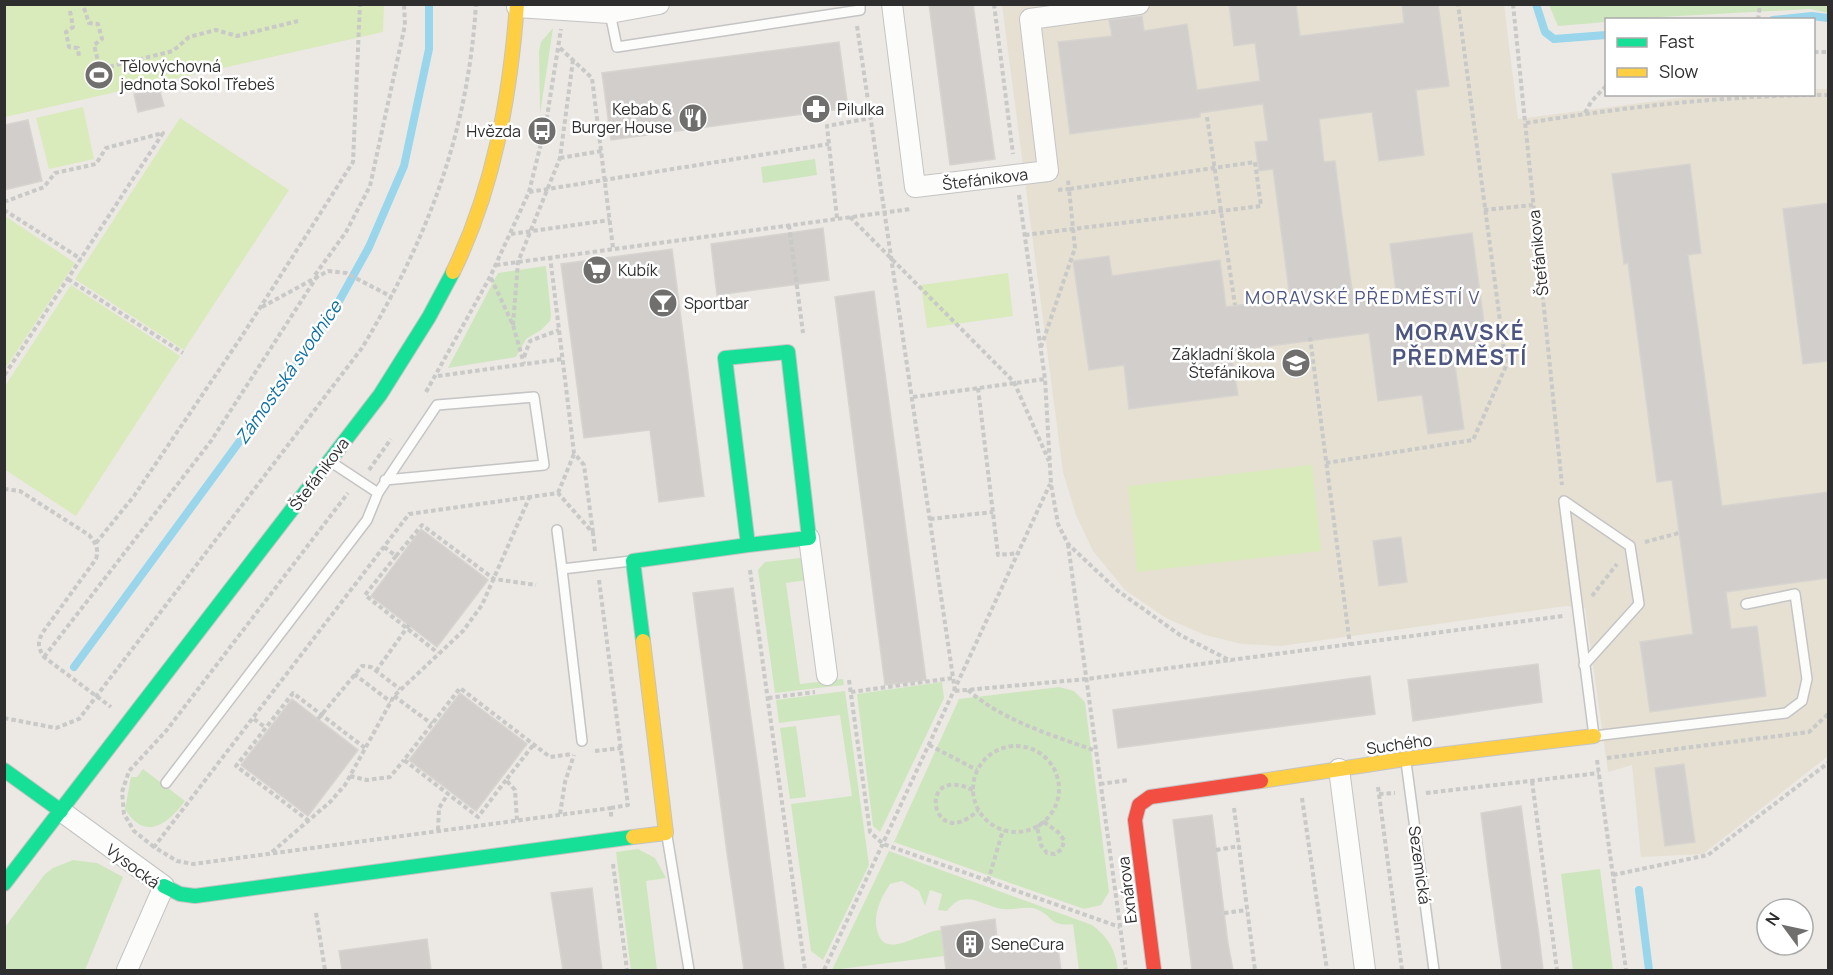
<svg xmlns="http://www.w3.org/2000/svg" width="1833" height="975" font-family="Manrope,sans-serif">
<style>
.education{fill:#e6e0d3}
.green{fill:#cee6be}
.pitch{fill:#d9eabb}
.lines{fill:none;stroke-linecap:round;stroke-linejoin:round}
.stream{stroke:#99d6ec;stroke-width:8}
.building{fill:#d1cecb;stroke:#d7d4d0;stroke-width:1.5}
.lane-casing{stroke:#c5c4c5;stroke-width:12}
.street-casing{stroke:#c5c4c5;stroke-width:22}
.fast-casing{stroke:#c5c4c5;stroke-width:16}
.slow-casing{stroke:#c5c4c5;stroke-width:16}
.jam-casing{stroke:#c5c4c5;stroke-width:16}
.path{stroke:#c9c9c8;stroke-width:4;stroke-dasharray:4.5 3;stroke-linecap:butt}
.lane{stroke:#fcfcfb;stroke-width:9}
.street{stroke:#fcfcfb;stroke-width:20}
.fast{stroke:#16e098;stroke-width:14}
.slow{stroke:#ffcf43;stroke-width:14}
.jam{stroke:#f24e42;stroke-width:14}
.labels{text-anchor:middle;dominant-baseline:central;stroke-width:5;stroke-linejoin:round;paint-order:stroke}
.poi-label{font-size:16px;fill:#2e2e2e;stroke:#fff;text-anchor:start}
.street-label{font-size:16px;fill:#2e2e2e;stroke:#fff}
.neighbourhood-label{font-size:18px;letter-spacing:1.5px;fill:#4d5680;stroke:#fff}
.water-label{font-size:18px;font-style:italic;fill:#0d6fa3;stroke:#fff}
.district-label{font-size:22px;font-weight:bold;letter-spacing:1.5px;fill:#4d5680;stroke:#fff}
</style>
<rect width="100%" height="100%" fill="#ece8e4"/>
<!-- education -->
<path class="education" d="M1002 5H1504L1518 119 1702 95 1814 94V89H1828V756L1703 854 1641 857 1632 765 1608 772 1585 608 1566 606 1281 646 1242 644 1205 635 1166 618 1125 590 1093 551 1076 515 1063 472Z"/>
<!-- green -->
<path class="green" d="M1828 4V13L1810 9 1606 20V22L1558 26 1549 5Z
M553 28 540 114 539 51 541 42Z
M815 159 817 175 763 183 761 167Z
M546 266 551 315 550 321 541 330 526 339 516 357 448 368 498 273Z
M800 558 803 559 807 580 786 583 800 684 843 679 844 685 775 693 758 570 765 562Z
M942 682 944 698 880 832 873 826 857 694Z
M1059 687 1074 691 1085 702 1109 892 1101 905 1084 909 894 842 959 699Z
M845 691 869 865 823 960 811 951 791 804 852 796 840 715 779 723 776 700Z
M796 726 806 797 790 799 780 728Z
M143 769 185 801C168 824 145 842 125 809L131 777H137Z
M638 849 655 858 666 878 646 881 657 970H631L616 852Z
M889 851 1092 925C1109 938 1115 949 1118 970H1079L1073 924C1049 927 1054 916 1036 909 1026 906 1014 910 1003 909 984 907 964 887 947 911L938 910 942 894 930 890 925 906 919 891 902 881 890 884C882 896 875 910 876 924 881 966 918 931 941 930L944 956 832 970Z
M73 860 97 863 123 877 85 970H5V927L45 874 53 868Z
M1600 869 1613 970H1573L1561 874Z"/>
<!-- pitch -->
<path class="pitch" d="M4 5 5 4 384 5 383 32 5 117Z
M83 107 94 159 49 169 36 118Z
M180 118 289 190 184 350 75 279Z
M5 216 75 263 5 369 4 216Z
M1008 273 1013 316 927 328 921 285Z
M71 285 180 356 76 516 4 469 5 386Z
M1312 465 1321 551 1137 572 1128 486Z"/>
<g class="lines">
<!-- stream -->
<path class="stream" d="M1536 4 1545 32 1554 39 1606 35
M1773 20 1812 16 1828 18
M74 667 328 321 369 247 404 166 429 49V4
M1639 890 1649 970"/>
</g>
<!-- building -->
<path class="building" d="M929 4H973L995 159 950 165Z
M1229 4H1296L1300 36 1404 23 1402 4H1438L1449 86 1416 90 1424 155 1379 161 1372 112 1319 119 1324 162 1335 161 1353 298 1396 292 1390 244 1472 233 1489 360 1455 365 1464 429 1428 434 1422 395 1378 401 1369 333 1231 351 1238 395 1129 409 1124 365 1089 370 1073 261 1109 256 1112 276 1220 260 1226 307 1290 298 1273 169 1259 171 1255 142 1268 141 1263 104 1200 113V117L1070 134 1058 42 1112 36 1109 20 1142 16 1144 31 1187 24 1197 90 1260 81 1255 43 1234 46Z
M839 42 848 108 611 140 602 73Z
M159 88 164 106 138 112 134 94Z
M28 120 42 181 4 190V125Z
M1690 164 1701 253 1688 255 1722 506 1828 492V578L1726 592 1731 629 1757 626 1766 696 1650 712 1640 642 1693 634 1672 480 1657 482 1628 263 1624 264 1612 174Z
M1828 203V361L1803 364 1783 209Z
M823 228 829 280 717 295 711 244Z
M672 249 704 496 659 502 650 430 584 438 561 264Z
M874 291 926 680 885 685 835 297Z
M421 529 488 580 437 647 371 596Z
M1401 537 1407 582 1379 586 1373 541Z
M733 588 760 783 784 970H744L727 853 693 593Z
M1538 664 1542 702 1413 721 1408 680Z
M1370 676 1375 714 1118 748 1113 710Z
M460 693 527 744 476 811 409 760Z
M292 699 358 750 308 816 241 765Z
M1684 764 1695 842 1665 846 1655 768Z
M1521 806 1539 936 1543 970H1502L1489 877 1481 813Z
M1212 815 1228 944 1233 970H1192L1173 820Z
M592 888 602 970H563L551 893Z
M995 919 998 948 1057 940 1061 970H946L941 927Z
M427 939 431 970H342L339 951Z"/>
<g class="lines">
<!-- lane casing -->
<g class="lane-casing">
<path id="lane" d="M610 13 617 47 860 10V4
M378 493 437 405 534 397 544 465 385 480
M557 530 562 569
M1584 665 1639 604 1630 546 1564 501 1594 736 1786 713 1802 701 1807 679 1795 594 1746 604
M582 741 562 569 631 561
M1406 762 1434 970
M166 783 367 520 378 493 331 462
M667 836 689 970"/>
</g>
<!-- street casing -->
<g class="street-casing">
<path id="street" d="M892 4 915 187 1048 171 1030 19 1139 4
M517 7 610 13 659 4
M809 538 827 675
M1339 769 1365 970
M61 811 164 886 127 970"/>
</g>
<!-- fast casing -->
<g class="fast-casing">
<path id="fast" d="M643 641 633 561 748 545 725 358 788 352 809 538 748 545
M4 770 61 811
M4 884 380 395 429 317 453 272
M164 886 180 894 195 896 633 837"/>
</g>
<!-- slow casing -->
<g class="slow-casing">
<path id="slow" d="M453 272C494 188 510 97 517 4
M1261 781 1405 759 1594 736
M633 837 666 833 643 641"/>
</g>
<!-- jam casing -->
<g class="jam-casing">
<path id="jam" d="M1154 970 1135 820 1139 805 1150 797 1261 781"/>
</g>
<!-- path -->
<path class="path" d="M994 4 1013 154
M1513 4 1562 485
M84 8 89 23 98 24 102 39 94 45 99 65 104 68 173 51 189 37 216 30 237 36 298 21
M70 11 73 27 66 32 69 47 78 48 79 57
M1758 20 1760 4
M857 26 955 691
M560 48 592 78 613 248
M1814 52H1828
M1585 113 1591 102 1606 86
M1207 117 1235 305
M1526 123C1626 107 1727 95 1828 95
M560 158 602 151
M1058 190 1069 189 1068 180
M529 192 829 144
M1019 195 1045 379 1051 484 1058 524 1068 544 1118 591 1180 635 1231 661
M4 202 44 187 55 173 96 164 106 148 163 133 4 376
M4 210 81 259
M1484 210 1533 205
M850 217 1014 382 1049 461
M837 218 827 126 871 118
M789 225 803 333
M511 234 610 220
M1025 235C1103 225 1182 216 1261 206L1255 162 1069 189 1075 248 1041 347
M550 256 574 453 584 465 593 533
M496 265 911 209
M315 275 346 232 370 186 405 25 404 4
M491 278 513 325 524 364
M68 279 183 353
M262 307 328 271 346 273 392 297
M513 325 518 262 560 158 573 60
M1310 337 1350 645
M524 357 530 341 559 330
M438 376 562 359
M978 388 998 555 1020 553
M426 392 490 277 529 192 546 123 561 29
M913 397 1045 379
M1326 463 1473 440 1506 366 1458 4
M369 470 391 439
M4 489 20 491 89 535C96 543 99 549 96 559L43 632C37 642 38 648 44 657L111 707
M558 493 574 454
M930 519 993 512
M1645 542 1679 533
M96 543 134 496 242 336 353 162 360 4
M1068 544 1126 970
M384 547 396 556 365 595 438 653
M595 551 593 533 558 493 409 514 154 847 177 861 193 864 611 808V817
M396 556 422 525 494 579 536 585
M750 570 805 970
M599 580 628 805 611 808
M1592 596 1617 564
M44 657 211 441 318 275
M376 671 409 625
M354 674 391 702
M849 680 870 832 883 844 1120 927
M968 690C1003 721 1052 735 1096 751
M955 691 1087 679 1563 616
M851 692 953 678
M394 696 432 724
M768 698 815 692
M4 718 56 728 79 719 362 348C428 238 468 133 476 4
M254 719 266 728
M318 719 362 666 371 667 400 689
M929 745 977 770
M973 789a43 43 0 1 1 86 0a43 43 0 1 1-86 0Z
M595 751 621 748
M1607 758 1809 732 1828 714
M1597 760 1626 970
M350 776 367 780 390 777 404 760
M506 780 478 817 404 760 460 688 550 757 572 754
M1532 781 1557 970
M1100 784 1129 780
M1378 787 1402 970
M973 790C914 762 932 856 978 810
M1426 793 1599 773
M1379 794 1395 793
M1302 798 1327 970
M1234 808 1255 970
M560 814 565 782 574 755
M517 820 515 790 506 780 534 744
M309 821 236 766 293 693 365 748
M1044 822 1058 832 1064 840 1062 849 1055 854 1047 853 1041 845 1037 827Z
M438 830 439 808 448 794
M154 847 134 831 124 814 122 792 129 771 166 731 348 493
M1216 850 1239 846
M272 852 330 802 345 785 394 696 463 631 482 605 530 496
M613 864 627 970
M1613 875 1708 855 1828 763
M988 881 1003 830
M316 913 325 970
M1224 913 1247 910
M824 970 1050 484"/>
<!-- lane -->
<use href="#lane" class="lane"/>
<!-- street -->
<use href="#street" class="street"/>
<!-- fast -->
<use href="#fast" class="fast"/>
<!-- slow -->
<use href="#slow" class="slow"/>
<!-- jam -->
<use href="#jam" class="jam"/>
</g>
<!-- icons -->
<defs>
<g id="stadium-disc" transform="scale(1.5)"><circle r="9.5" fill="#706f6e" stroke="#fff"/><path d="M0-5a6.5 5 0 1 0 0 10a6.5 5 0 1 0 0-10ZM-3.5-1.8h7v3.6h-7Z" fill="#fff"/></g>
<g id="pharmacy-disc" transform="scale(1.5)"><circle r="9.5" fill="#706f6e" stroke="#fff"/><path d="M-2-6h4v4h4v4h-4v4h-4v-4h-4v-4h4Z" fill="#fff"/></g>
<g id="restaurant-disc" transform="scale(1.5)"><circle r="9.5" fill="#706f6e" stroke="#fff"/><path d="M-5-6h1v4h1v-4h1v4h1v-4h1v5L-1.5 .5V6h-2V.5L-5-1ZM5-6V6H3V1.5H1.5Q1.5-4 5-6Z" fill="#fff"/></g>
<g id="bus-disc" transform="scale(1.5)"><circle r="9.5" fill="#706f6e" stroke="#fff"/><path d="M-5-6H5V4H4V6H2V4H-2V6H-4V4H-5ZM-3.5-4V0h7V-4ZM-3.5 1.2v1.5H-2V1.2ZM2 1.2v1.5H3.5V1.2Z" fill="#fff"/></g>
<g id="supermarket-disc" transform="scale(1.5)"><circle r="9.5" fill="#706f6e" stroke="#fff"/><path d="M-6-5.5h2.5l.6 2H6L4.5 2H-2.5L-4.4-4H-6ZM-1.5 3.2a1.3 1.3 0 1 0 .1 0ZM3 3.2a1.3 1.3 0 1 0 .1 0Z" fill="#fff"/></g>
<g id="bar-disc" transform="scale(1.5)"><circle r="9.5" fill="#706f6e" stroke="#fff"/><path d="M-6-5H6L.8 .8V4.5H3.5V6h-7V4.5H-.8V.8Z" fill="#fff"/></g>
<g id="school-disc" transform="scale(1.5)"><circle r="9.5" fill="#706f6e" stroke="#fff"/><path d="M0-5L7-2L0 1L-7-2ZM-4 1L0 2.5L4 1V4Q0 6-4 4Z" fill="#fff"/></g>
<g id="building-disc" transform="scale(1.5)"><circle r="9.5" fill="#706f6e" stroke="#fff"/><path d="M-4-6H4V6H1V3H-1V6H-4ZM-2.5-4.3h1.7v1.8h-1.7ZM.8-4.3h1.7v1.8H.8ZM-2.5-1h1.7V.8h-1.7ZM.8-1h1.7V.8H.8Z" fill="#fff"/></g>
</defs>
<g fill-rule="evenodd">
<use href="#stadium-disc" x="99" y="75"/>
<use href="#pharmacy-disc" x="816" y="109"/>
<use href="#restaurant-disc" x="693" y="118"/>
<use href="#bus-disc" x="542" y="131"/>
<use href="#supermarket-disc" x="597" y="270"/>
<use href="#bar-disc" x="663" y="303"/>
<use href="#school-disc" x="1296" y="363"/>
<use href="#building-disc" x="970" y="944"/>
</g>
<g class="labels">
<!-- poi labels -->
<g class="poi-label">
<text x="120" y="66">Tělovýchovná<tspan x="120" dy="18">jednota Sokol Třebeš</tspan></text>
<text x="672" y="109" text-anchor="end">Kebab &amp;<tspan x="672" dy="18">Burger House</tspan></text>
<text x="837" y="109">Pilulka</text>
<text x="521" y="131" text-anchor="end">Hvězda</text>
<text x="618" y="270">Kubík</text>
<text x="684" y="303">Sportbar</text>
<text x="1275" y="354" text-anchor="end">Základní škola<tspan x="1275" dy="18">Štefánikova</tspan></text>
<text x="991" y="944">SeneCura</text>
</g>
<!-- street labels -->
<g class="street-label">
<text transform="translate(985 179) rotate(-7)">Štefánikova</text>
<text transform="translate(1538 253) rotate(-96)">Štefánikova</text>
<text transform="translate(319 474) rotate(-53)">Štefánikova</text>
<text transform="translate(1399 744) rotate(-8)">Suchého</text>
<text transform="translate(1420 865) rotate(82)">Sezemická</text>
<text transform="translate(133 866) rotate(37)">Vysocká</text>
<text transform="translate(1127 890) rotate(-97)">Exnárova</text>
</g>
<!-- neighbourhood labels -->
<g class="neighbourhood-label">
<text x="1363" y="297">MORAVSKÉ PŘEDMĚSTÍ V</text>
</g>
<!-- water labels -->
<g class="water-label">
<text transform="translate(288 372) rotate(-55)">Zámostská svodnice</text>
</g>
<!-- district labels -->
<g class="district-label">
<text x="1460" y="332">MORAVSKÉ<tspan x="1460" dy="25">PŘEDMĚSTÍ</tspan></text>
</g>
</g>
<!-- border -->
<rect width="1833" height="975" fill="none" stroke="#2e2e2e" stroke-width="12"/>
<!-- legend -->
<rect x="1605" y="18" width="210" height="78" fill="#ffffff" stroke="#ababab" stroke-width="1.5"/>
<rect x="1617" y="38" width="30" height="9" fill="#16e098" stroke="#ababab" stroke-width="1.5"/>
<text x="1659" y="48" font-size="18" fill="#2e2e2e">Fast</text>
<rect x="1617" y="68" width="30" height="9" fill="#ffcf43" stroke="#ababab" stroke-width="1.5"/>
<text x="1659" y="78" font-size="18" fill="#2e2e2e">Slow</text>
<!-- north arrow -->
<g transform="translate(1785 927) rotate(303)"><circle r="28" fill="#ffffff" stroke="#ababab" stroke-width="1.5"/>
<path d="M0-4.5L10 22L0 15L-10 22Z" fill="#706f6e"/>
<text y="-9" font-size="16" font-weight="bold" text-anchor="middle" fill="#2e2e2e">N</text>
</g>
</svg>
